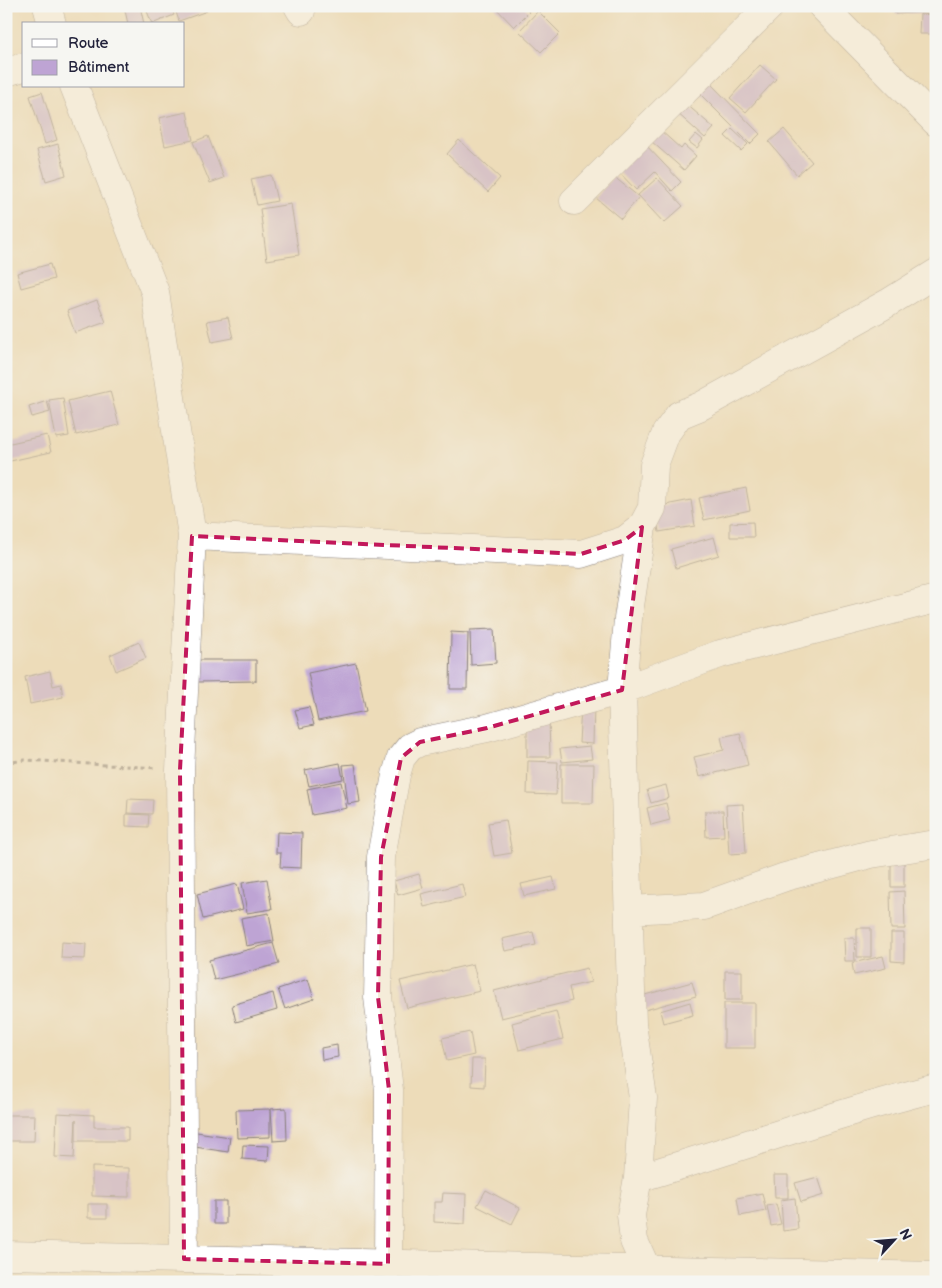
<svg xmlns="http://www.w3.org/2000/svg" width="942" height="1288" font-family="'Balsamiq Sans',sans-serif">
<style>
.building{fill:#bea4d4}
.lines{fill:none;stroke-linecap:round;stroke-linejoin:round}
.minor-casing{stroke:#887f7a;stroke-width:29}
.path{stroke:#887f7a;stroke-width:3;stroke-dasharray:4 4;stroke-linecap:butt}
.minor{stroke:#fff;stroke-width:28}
.marked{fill:none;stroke:#c2185b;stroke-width:4;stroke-dasharray:10 6;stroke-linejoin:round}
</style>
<rect width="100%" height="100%" fill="#f6f6f2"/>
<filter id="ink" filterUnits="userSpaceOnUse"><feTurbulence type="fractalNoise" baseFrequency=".02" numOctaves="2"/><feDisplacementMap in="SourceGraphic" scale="10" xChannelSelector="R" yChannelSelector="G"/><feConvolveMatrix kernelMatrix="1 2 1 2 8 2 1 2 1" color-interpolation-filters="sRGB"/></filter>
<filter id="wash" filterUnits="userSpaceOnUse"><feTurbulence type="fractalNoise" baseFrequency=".0096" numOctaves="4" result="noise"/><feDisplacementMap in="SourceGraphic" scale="20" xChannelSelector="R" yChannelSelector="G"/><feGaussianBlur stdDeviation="1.12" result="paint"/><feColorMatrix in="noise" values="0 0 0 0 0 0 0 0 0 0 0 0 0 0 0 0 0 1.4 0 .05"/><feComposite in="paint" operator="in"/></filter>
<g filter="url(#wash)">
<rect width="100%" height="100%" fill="#eddcb9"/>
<g id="blocks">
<!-- building -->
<path class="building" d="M124 6H140L144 24H128Z
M145 6H171L174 15 152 24Z
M174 6H205L207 11 179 21Z
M494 6H524L529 12 514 27Z
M895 6H932L933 12 895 14Z
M538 11 560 33 541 52 519 31Z
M920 14 934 15 933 34H919Z
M760 65 776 79 746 112 730 98Z
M708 81 760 134 750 144 697 91Z
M42 92 57 140 45 144 30 96Z
M685 103 714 128 705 138 676 112Z
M187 112 193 140 165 146 159 118Z
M732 129 748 144 741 151 725 136Z
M784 129 812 162 797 175 769 142Z
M660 130 681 149 684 145 696 156 684 170 651 141Z
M696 134 703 140 697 148 689 142Z
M208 136 224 178 210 183 193 142Z
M459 140 500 178 488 192 447 154Z
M644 143 681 182 672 191 655 172 636 190 616 169Z
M58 144 66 175 46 181 37 150Z
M271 175 277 201 257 205 251 179Z
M613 176 639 197 621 219 596 198Z
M657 178 683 206 664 223 638 195Z
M291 204 299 255 267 260 260 209Z
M50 264 54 279 21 288 17 273Z
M97 300 106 322 75 333 67 311Z
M228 317 233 338 212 342 207 321Z
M110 391 119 425 76 435 68 401Z
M63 398 69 436 56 438 49 400Z
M47 401 50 412 32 417 29 407Z
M47 435 51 452 6 462V444Z
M746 488 750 510 704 520 699 498Z
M691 500 695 526 659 532 655 507Z
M753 522 754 537H730V523Z
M714 537 719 555 676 568 671 549Z
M494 629 496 663 471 665 470 630Z
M451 632 468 633 467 689H450Z
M139 642 146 658 116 671 110 655Z
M197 660H256V681L198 682Z
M356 663 366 711 318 721 308 673Z
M50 671 53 686 61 684 63 697 30 704 25 677Z
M581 706H594L593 744 579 743Z
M309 707 314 725 300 728 295 710Z
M527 717H549L550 757H527Z
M740 733 748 765 699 777 694 757 724 750 721 737Z
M590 746 592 759 562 762 560 749Z
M528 761 558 762 556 795 527 794Z
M340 763 343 779 309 786 305 770Z
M355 764 360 802 348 804 343 765Z
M561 764H594L593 803H561Z
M341 782 347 808 312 815 307 789Z
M666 785 669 798 651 803 647 790Z
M128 799 153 800 152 814 127 813Z
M666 803 670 820 651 825 647 808Z
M743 804 746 853 729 854 726 805Z
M705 811H723L724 836 706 837Z
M126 814 149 815 148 827 126 826Z
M506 820 512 853 494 856 488 823Z
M277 832 302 833 301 868 280 867 281 853H276Z
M891 859H904V887H891Z
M419 874 423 888 398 895 394 881Z
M553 877 556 889 524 896 521 884Z
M267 879 272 909 247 913 242 883Z
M237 884 243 909 203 919 197 894Z
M462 884 465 897 424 907 421 894Z
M904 891 905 929H891L890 892Z
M269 913 274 941 246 946 241 918Z
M857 928H871V957H857Z
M533 932 536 945 505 951 502 939Z
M891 933H904V962L891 961Z
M844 938H854L855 961H845Z
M62 942 86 944 85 959 61 958Z
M273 943 279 964 214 980 209 960Z
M883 956 886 968 854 975 852 963Z
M473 964 480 991 407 1008 400 981Z
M587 968 591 982 569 987 572 1001 501 1018 494 991Z
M725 971H742V1000H725Z
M308 979 314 999 285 1009 278 989Z
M692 982 696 996 645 1010 641 996Z
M273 993 277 1010 236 1022 232 1005Z
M690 1002 693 1015 663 1023 660 1011Z
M724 1003H755V1048H724Z
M556 1011 563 1039 519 1050 512 1023Z
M470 1032 474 1055 447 1061 442 1038Z
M337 1045 338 1057 322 1060 321 1048Z
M472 1059H485L484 1087 471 1086Z
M286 1108 287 1140 273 1141 271 1109Z
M270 1109V1137L237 1138 236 1110Z
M57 1113 94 1115V1127H128V1141H76V1119L74 1158 55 1157Z
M6 1115H35L34 1141H6Z
M190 1131 230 1137 228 1152 188 1146Z
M243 1145 269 1146 268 1161 242 1159Z
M92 1167 129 1168V1197L92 1196Z
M774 1175H788V1198H775Z
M818 1177 824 1195 801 1202 795 1183Z
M486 1190 520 1208 512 1224 477 1206Z
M443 1193 466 1194 465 1224 434 1222V1202H442Z
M762 1193 766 1211 740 1216 737 1198Z
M795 1198 798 1229 783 1231 781 1200Z
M214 1201H226V1224H214Z
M88 1204H107V1218H88Z
M776 1204 781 1224 771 1226 767 1206Z"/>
</g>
</g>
<g filter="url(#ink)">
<use href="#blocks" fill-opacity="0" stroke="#887f7a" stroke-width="1"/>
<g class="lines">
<!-- minor casing -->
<g class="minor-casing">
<path id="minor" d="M47 6 52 24
M298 6 301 11
M822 6 936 122
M6 72 24 67
M74 86 155 292 192 536 180 770 184 1259
M574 201 770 6
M642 527 628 619 622 690 632 1024 643 1098 638 1178 631 1215 634 1241 647 1270V1282
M192 536 581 554 625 540 642 527 652 508 654 465 666 433 679 415 701 406 888 303 936 273
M629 910 704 906 785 877 871 854 936 844
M638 1178C738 1149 835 1113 936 1088
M6 1255 936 1276
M388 1264 389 1090 378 997 381 857 396 775 401 758 410 747 420 742 487 728 622 690 720 654 936 599"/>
</g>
<!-- path -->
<path class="path" d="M6 763 25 760 157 768"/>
<!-- minor -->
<use href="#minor" class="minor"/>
</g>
</g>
<!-- marked area -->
<path d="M0 0H942V1288H0ZM642 527 622 690 487 728 420 742 401 758 381 857 378 997 389 1090 388 1264 184 1259 180 770 192 536 581 554 625 540Z" fill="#eddcb9" fill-opacity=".55" fill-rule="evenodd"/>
<path class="marked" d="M642 527 622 690 487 728 420 742 401 758 381 857 378 997 389 1090 388 1264 184 1259 180 770 192 536 581 554 625 540Z"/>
<!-- margin -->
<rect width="942" height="1288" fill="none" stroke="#f6f6f2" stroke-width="25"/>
<!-- legend -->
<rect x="22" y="22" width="162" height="65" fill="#f6f6f2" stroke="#a1a1a9"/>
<rect x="32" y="39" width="25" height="8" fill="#ffffff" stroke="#a1a1a9"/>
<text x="68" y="48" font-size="15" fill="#22223b">Route</text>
<rect x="32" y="60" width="25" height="15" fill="#bea4d4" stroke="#a1a1a9"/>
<text x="68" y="72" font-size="15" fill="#22223b">Bâtiment</text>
<!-- north arrow -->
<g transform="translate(894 1240) rotate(64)" stroke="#f6f6f2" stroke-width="4" paint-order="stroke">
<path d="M0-4L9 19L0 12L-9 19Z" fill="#22223b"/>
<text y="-8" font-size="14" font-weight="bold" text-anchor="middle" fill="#22223b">N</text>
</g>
</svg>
